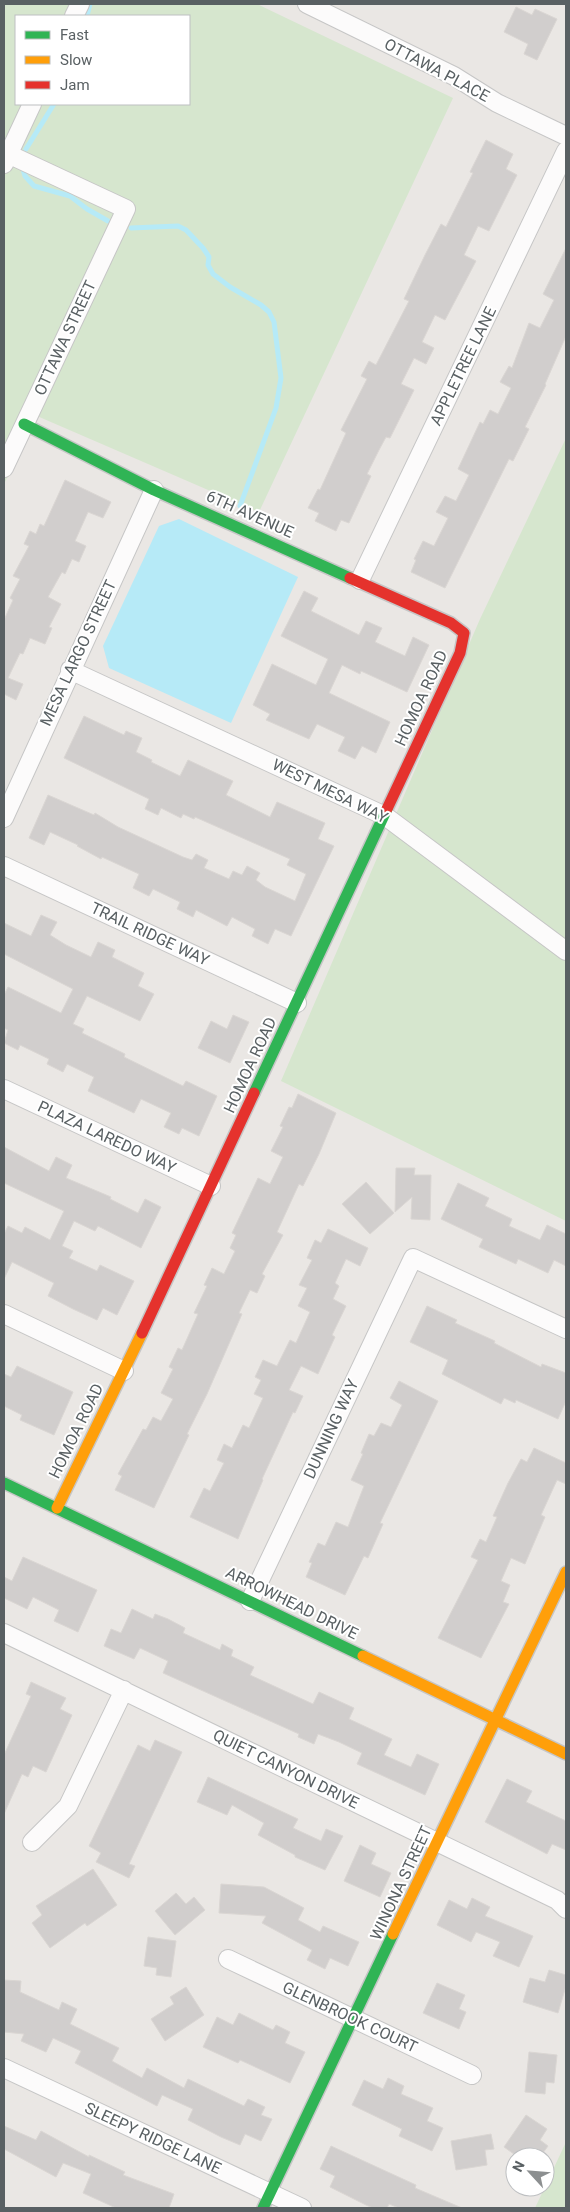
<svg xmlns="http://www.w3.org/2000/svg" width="570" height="2212" font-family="Roboto,sans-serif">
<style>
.green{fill:#d6e6ce;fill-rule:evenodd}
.water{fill:#b6eaf7}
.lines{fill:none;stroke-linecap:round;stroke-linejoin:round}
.stream{stroke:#b6eaf7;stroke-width:5}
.building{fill:#d1cecd;stroke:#dad6d3}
.street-casing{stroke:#c6c6c6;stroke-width:20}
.fast-casing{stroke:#c6c6c6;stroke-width:14}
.slow-casing{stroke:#c6c6c6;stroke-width:14}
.jam-casing{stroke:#c6c6c6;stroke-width:14}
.street{stroke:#fcfbfb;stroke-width:18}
.fast{stroke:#30b455;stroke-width:11}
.slow{stroke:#ff9f0a;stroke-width:11}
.jam{stroke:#e5322d;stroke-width:11}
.labels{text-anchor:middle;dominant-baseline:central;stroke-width:4;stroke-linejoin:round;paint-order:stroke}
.street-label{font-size:16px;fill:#596063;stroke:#fff}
</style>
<rect width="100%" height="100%" fill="#eae7e4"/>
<!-- green -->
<path class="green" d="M4 4H257L453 98 259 512 37 416 4 484ZM16 16H189V104H16Z
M566 438V1221L281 1081 480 619Z
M566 2142V2208H535Z"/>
<!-- water -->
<path class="water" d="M179 519 298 577 231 723 109 668 103 646 159 526Z"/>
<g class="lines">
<!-- stream -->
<path class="stream" d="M87 16 90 4
M26 149 54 104
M22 166 25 176 34 186 70 196 87 209 108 221
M131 228 178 226 186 230 203 248 209 257 208 265 213 274 230 287 261 305 269 312 274 322 281 378 276 408 240 506"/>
</g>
<!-- building -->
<path class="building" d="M516 7 532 15 535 9 557 19 537 60 524 54 528 44 504 32Z
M486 140 513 154 506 169 517 175 489 231 478 226 464 255 476 261 445 320 435 315 422 342 434 348 426 364 414 358 401 384 414 390 390 438 386 437 379 450 367 474 371 476 349 523 341 520 336 531 315 521 319 513 308 508 318 489 320 490 346 433 341 430 367 379 361 376 369 361 376 365 409 301 404 299 425 255 441 224 446 227 473 173 470 172Z
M566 248V336L545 384 546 385 525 427 529 429 513 461 509 459 445 588 411 572 416 560 414 559 423 541 434 546 448 518 436 512 445 496 456 501 469 475 458 469 480 422 483 424 490 410 498 414 511 388 500 382 509 366 512 368 529 323 540 328 554 300 543 294Z
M65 480 111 502 103 518 88 512 75 541 86 546 79 562 72 559 65 574 62 572 48 597 61 604 49 627 52 628 45 644 30 638 23 654 20 653 8 678 23 684 16 700 4 694V620L13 600 10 598 20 579 13 576 29 546 24 544 30 531 36 534 40 524 44 526Z
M304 591 318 598 311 611 359 635 366 621 382 628 375 642 405 656 413 637 429 645 407 692 361 671 360 674 342 665 329 693 390 722 376 753 362 746 355 759 338 751 345 737 317 724 309 739 266 720 270 714 253 705 272 664 316 685 328 659 281 636Z
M84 716 124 735 126 731 142 738 136 752 152 760 151 762 180 776 188 760 233 781 226 795 270 817 277 802 325 823 318 839 334 846 291 936 275 929 268 944 252 936 255 929 232 917 227 926 196 910 193 917 177 909 180 902 153 889 149 896 133 888 139 874 102 857 101 859 77 846 78 845 50 832 44 845 29 838 48 795 94 815 95 813 118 827 183 857 192 860 196 854 208 860 204 868 229 879 233 871 242 875 247 866 260 873 256 880 265 887 295 901 306 874 287 865 290 859 195 817 194 819 183 814 181 818 161 808 158 815 145 809 149 799 64 758Z
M41 915 57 922 50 935 66 945 91 957 98 942 115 950 112 957 144 973 138 986 154 994 140 1021 87 996 73 1024 84 1029 82 1033 125 1054 124 1057 183 1086 186 1081 217 1096 199 1136 182 1128 179 1134 164 1127 171 1113 141 1099 134 1113 88 1091 94 1077 67 1064 63 1072 47 1064 49 1059 20 1045 18 1050 4 1043 8 1030 4 1028V995L8 987 61 1013 73 989 4 954V923L31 936Z
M233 1015 249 1022 230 1063 198 1048 211 1021 227 1029Z
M298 1094 336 1113 319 1154 303 1186 299 1184 277 1232 283 1235 262 1274 265 1276 257 1293 250 1290 239 1313 242 1314 207 1394 187 1434 189 1435 154 1508 115 1490 122 1476 118 1474 143 1429 146 1430 153 1417 161 1421 173 1399 161 1393 173 1369 169 1367 178 1348 182 1350 198 1314 194 1313 207 1286 204 1285 212 1268 224 1274 235 1251 230 1248 236 1235 232 1233 258 1178 270 1184 283 1157 271 1151 283 1127 280 1126 289 1107 292 1108Z
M4 1147 49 1171 56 1157 72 1165 66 1178 111 1197 110 1199 138 1213 145 1199 161 1207 141 1248 98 1226 95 1231 74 1221 62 1246 73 1251 69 1258 97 1271 100 1265 134 1281 117 1315 103 1308 97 1320 73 1309 48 1296 54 1283 12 1262 4 1279V1234L8 1226 22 1233 25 1227 50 1240 64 1211 4 1183Z
M396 1168H415L414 1175H431L430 1220 411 1219 412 1197 395 1212Z
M366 1182 394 1213 370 1234 342 1204Z
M458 1183 489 1198 485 1206 512 1219 509 1226 540 1240 547 1225 566 1234V1266L554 1260 548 1273 518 1259 516 1264 479 1247 483 1239 441 1219Z
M328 1229 368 1248 360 1266 346 1259 335 1283 339 1286 333 1299 346 1306 332 1335 335 1337 318 1374 301 1366 289 1390 303 1396 295 1413 293 1412 262 1479 263 1480 238 1539 190 1517 204 1488 210 1491 224 1463 217 1460 224 1444 232 1448 243 1425 249 1428 263 1398 254 1394 261 1380 255 1377 263 1360 277 1366 290 1340 296 1343 310 1312 298 1306 307 1288 299 1285 312 1260 307 1258 315 1240 321 1243Z
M427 1306 457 1320 455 1323 495 1341 494 1343 541 1367 542 1364 566 1373V1401L558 1419 516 1400 515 1403 504 1398 501 1404 442 1374 448 1360 410 1342Z
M17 1366 73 1392 54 1435 20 1420 22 1415 4 1406V1374L11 1377Z
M399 1381 438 1401 380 1523 383 1524 368 1558 364 1556 345 1595 306 1577 312 1563 309 1562 318 1543 325 1546 336 1522 348 1527 364 1486 351 1480 363 1454 361 1453 369 1434 374 1436 381 1423 391 1427 402 1405 390 1398Z
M534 1448 566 1463V1484L557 1480 541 1515 545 1517 525 1564 511 1558 501 1581 510 1585 503 1602 509 1604 481 1658 438 1638 478 1560 471 1557 480 1539 486 1542 497 1517 493 1516 508 1483 521 1459 527 1462Z
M23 1557 97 1590 78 1632 54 1621 59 1610 33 1597 27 1609 4 1598V1577L12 1581Z
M132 1609 153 1619 155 1614 168 1619 185 1628 183 1633 220 1650 222 1644 233 1650 231 1656 254 1667 250 1675 313 1704 319 1692 354 1708 349 1719 392 1739 384 1755 411 1767 417 1754 439 1764 425 1795 357 1764 362 1753 339 1742 318 1734 314 1744 298 1737 299 1734 163 1673 168 1661 140 1648 134 1659 104 1646 111 1629 121 1633Z
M31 1682 66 1698 60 1709 72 1715 46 1772 33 1766 28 1777 22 1774 4 1814V1755L31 1696 26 1694Z
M155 1740 182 1752 129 1864 135 1866 129 1878 96 1862 101 1853 89 1846 138 1745 150 1751Z
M208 1777 298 1819 293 1828 321 1841 326 1829 343 1836 325 1870 295 1857V1855L258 1835 264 1823 232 1805 227 1815 197 1802Z
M507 1779 532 1791 526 1802 566 1821V1850L552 1844 547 1854 485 1822Z
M360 1845 376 1853 371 1864 391 1873 380 1897 344 1881Z
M93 1869 117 1905 87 1926 85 1923 50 1948 32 1923 42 1915 36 1906Z
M221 1884 264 1887 304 1908 298 1920 320 1932 323 1926 359 1942 348 1966 330 1958 325 1969 307 1960 312 1950 262 1923 266 1916 219 1913Z
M176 1893 186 1904 194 1897 205 1910 175 1935 155 1911Z
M472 1898 490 1907 485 1916 533 1936 519 1967 493 1956 500 1942 476 1932 471 1942 437 1925 449 1900 467 1909Z
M148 1937 176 1941 171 1977 156 1975 157 1968 144 1966Z
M549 1970 566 1975V1986L558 2013 523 2002 530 1978 545 1982Z
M4 1980 21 1981 20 1992 59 2010 62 2002 77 2009 70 2024 119 2048 112 2061 142 2078 147 2068 184 2088 188 2079 244 2106 248 2099 265 2107 261 2115 272 2119 261 2141 245 2134 240 2145 221 2137 188 2120 193 2109 162 2095 157 2106 75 2063 81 2051 53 2038 46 2052 21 2041 24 2034 4 2032Z
M437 1983 465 1995 459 2009 466 2012 459 2029 423 2013Z
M186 1987 204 2015 165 2041 151 2019 174 2004 170 1997Z
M239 2013 273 2030 276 2025 290 2032 285 2043 305 2052 290 2083 240 2060 238 2063 203 2047 217 2017 233 2025Z
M529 2052 557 2055 554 2083 546 2082 545 2094 525 2092Z
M388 2078 404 2086 401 2094 433 2108 427 2121 443 2128 432 2151 399 2136 402 2129 352 2105 364 2080 383 2089Z
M526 2115 547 2129 540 2140 548 2146 540 2157H518L504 2147Z
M4 2126 36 2140 41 2131 89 2157V2155L125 2172 123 2175 174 2194 169 2208H116L83 2193 91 2174 63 2163 56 2177 4 2149Z
M491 2134 494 2149 485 2150 487 2165 456 2170 451 2141Z
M331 2146 416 2185 415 2188 462 2208H399L389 2204 387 2208H373L366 2205 330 2187 335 2176 320 2169Z"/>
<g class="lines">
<!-- street casing -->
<g class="street-casing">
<path id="street" d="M307 4 454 76 497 103 566 136
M74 16 80 4
M4 164 32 104
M4 468 126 209 8 154
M360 580 566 151
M70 670 385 816 566 951
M4 818 154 490
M4 866 297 1003
M4 1089 211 1186
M4 1314 124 1371
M250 1601 413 1258 566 1329
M4 1633 557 1900 566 1909
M32 1842 68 1806 124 1690
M228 1959 472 2075
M4 2068 302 2208"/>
</g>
<!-- fast casing -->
<g class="fast-casing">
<path id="fast" d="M24 424 154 490 350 578
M254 1093 387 809
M4 1483 363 1656
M263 2208 393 1934"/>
</g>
<!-- slow casing -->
<g class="slow-casing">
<path id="slow" d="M57 1508 142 1333
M363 1656 566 1754
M393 1934 566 1572"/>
</g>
<!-- jam casing -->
<g class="jam-casing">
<path id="jam" d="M350 578 451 623 464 633 460 653 387 809
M142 1333 254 1093"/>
</g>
<!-- street -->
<use href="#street" class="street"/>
<!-- fast -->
<use href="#fast" class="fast"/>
<!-- slow -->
<use href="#slow" class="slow"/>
<!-- jam -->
<use href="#jam" class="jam"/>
</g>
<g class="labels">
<!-- street labels -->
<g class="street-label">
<text transform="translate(437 70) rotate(28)">OTTAWA PLACE</text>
<text transform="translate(65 338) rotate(-65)">OTTAWA STREET</text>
<text transform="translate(463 366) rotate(-64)">APPLETREE LANE</text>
<text transform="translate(250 514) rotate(24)">6TH AVENUE</text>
<text transform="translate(78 653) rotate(-65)">MESA LARGO STREET</text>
<text transform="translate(421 698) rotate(-65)">HOMOA ROAD</text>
<text transform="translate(330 791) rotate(26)">WEST MESA WAY</text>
<text transform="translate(150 934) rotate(25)">TRAIL RIDGE WAY</text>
<text transform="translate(250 1065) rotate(-65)">HOMOA ROAD</text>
<text transform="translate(107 1137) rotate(25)">PLAZA LAREDO WAY</text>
<text transform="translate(331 1429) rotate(-65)">DUNNING WAY</text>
<text transform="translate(76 1431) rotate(-64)">HOMOA ROAD</text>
<text transform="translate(292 1603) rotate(26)">ARROWHEAD DRIVE</text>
<text transform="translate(286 1769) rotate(26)">QUIET CANYON DRIVE</text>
<text transform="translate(401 1883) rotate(-65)">WINONA STREET</text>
<text transform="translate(350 2017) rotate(25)">GLENBROOK COURT</text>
<text transform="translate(153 2138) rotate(25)">SLEEPY RIDGE LANE</text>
</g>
</g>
<!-- border -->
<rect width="570" height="2212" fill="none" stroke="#596063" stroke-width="10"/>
<!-- legend -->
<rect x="15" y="15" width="175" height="90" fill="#ffffff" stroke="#bdbfc1"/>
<rect x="25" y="31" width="25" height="8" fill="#30b455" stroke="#bdbfc1"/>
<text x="60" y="40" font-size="15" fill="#596063">Fast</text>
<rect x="25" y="56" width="25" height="8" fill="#ff9f0a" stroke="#bdbfc1"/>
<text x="60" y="65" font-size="15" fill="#596063">Slow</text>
<rect x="25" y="81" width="25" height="8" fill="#e5322d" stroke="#bdbfc1"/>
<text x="60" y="90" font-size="15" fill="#596063">Jam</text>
<!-- north arrow -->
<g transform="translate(530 2172) rotate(296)"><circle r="24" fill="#ffffff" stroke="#bdbfc1"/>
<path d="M0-4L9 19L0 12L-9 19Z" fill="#8c8f90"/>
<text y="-8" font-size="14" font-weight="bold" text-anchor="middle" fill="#596063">N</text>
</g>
</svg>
